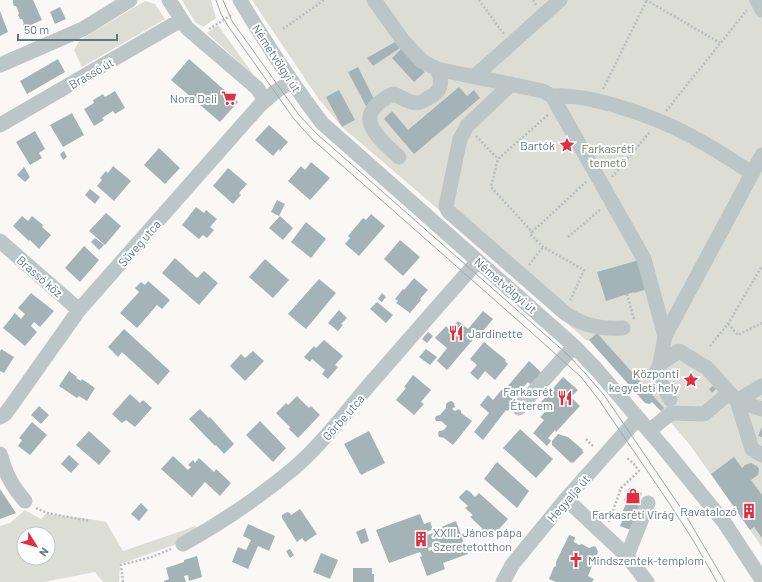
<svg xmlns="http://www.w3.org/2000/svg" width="762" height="582" font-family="Barlow,sans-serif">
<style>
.green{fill:#dcded6;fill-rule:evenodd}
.building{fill:#a4b3b5;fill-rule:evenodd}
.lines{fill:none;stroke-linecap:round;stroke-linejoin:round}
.path{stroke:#b8bebf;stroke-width:2.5;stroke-dasharray:2 2;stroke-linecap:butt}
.minor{stroke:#bdc6c7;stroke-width:15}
.tram{stroke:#9daaac;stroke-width:1}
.labels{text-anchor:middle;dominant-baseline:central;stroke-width:4;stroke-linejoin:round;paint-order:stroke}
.street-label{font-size:12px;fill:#5f787c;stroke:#fff}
.poi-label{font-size:12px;fill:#5f787c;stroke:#fff;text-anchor:end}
.park-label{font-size:12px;fill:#6f7a63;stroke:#fff}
</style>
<rect width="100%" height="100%" fill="#f9f8f7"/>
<!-- green -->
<path class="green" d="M182 0H211L216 18 203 27 195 22Z
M252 0H762V547L690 445 656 405 652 402 649 404 589 340 587 341 439 210 342 127 318 98Z
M145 1 155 4 165 19 82 67 74 50 80 40Z
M218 25 255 77 207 33Z
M25 510 41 519 46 514 90 519 106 522 123 551 196 526 199 532 180 543 120 564 119 582H103L95 572 44 582H0V526L10 523ZM24 534H48V558H24Z"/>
<!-- building -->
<path class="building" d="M13 0H33L42 20 24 28 23 25 24 24 22 19H20L18 15 19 13 16 6H14L13 3Z
M60 7 66 19 55 24 50 12Z
M0 11 8 32 0 36Z
M395 42 400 48 373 66 367 58Z
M402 48 425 72 414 82 392 58Z
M58 59 65 72 27 94 20 81Z
M189 59 238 102 220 122 171 80Z
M358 67 375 101 366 106 348 72Z
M459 87 467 96 474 90 480 98 414 154 384 119 392 111 408 130Z
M339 90 355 120 342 127 326 97Z
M115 91 125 108 115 114 113 111 102 118 104 120 94 126 84 109 94 103 93 100 103 94 105 97Z
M72 113 84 135 63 147 50 125Z
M269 125 288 142 280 151 279 149 273 156 255 140Z
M35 131 45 149 39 153 42 158 30 165 16 142Z
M159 148 180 168 165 184 144 165Z
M64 151 67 157 63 160 60 154Z
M311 162 330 178 310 200 288 181 301 166 305 170Z
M113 166 131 181 114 201 97 186 102 180 100 178 106 171 108 173Z
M24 167 30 177 25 182 17 175Z
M228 168 247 184 239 193 241 195 233 204 213 186Z
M90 189 100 197 95 204 85 195Z
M277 200 285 204 279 216 271 212Z
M196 207 204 213 206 210 217 219 210 227 214 230 207 238 203 235 199 239 182 225Z
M106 213 121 226 105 245 89 231Z
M371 214 385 226 359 256 345 244 350 238 348 236 363 218 366 220Z
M22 216 28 221 32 216 43 225 42 227 51 235 39 249 30 240 29 241 13 226Z
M280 216 293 228 283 240 269 228Z
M306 222 326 239 311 258 291 242Z
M95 238 104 245 99 250 91 242Z
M400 240 420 257 403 276 384 259Z
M84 246 99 260 80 282 65 268Z
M175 258 197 278 204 271 218 283 199 305 162 273Z
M265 259 289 280 273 298 249 277Z
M639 260 648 289 634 293V292L606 301 597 272Z
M414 278 428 290 420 299 421 300 410 313 396 303 398 301 395 299 403 289 404 290Z
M319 279 336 293 306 329 288 314Z
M148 281 170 300 162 309 157 305 137 328 120 313 139 292 135 288 141 282 145 285Z
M31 293 54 311 40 327 34 322 31 326 37 332 25 346 3 328 15 313 21 319 25 314 18 308Z
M382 293 386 297 382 302 378 299Z
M377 302 393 315 386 323 370 309Z
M339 310 347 318 341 324 343 325 338 331 328 323Z
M483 311 493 319 478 337 476 336 447 370 437 361 447 348 435 338 446 326 450 330 458 321 468 329Z
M124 329 170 371 158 385 122 352 118 357 108 347Z
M428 332 433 336 427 343 422 339Z
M597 333 664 408 661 411 652 402 649 404 645 403 589 340Z
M324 340 343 356 335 365 338 367 328 379 322 374 325 370 312 359 310 362 304 357 314 346 316 348Z
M484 342 506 360 505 361 508 364 495 380 485 371 478 380 470 373 477 365 470 359Z
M1 349 14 357 4 373 0 371V352Z
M426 349 437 357 430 365 419 357Z
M253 351 264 361 245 381 230 366 241 354 245 358Z
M529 361 544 375 534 387 528 382 515 396 518 399 508 411 506 410 483 440 474 432 489 413 480 405 488 395 493 400 504 387 506 388Z
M69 371 77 377 76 378 81 381 82 379 95 388 87 401 79 396 77 398 59 386Z
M413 375 431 390 421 402 424 404 414 415 396 400 406 388 404 387Z
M563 377 578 390 571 397 580 406 556 432 555 430 548 438 551 441 547 446 533 433 544 420 540 417 548 409 541 402Z
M713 386 716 389 712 393 709 389Z
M130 394 140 403 143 400 152 408 135 427 126 420 122 423 112 414Z
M297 396 309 408 311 406 320 415 298 438 289 429 290 427 276 413 286 403 288 405Z
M452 401 454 403 455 407 452 409 455 411 459 409 461 411V413L472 421 453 445 444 438 439 437 438 434 439 431 444 430 447 426 441 421H436L435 419 436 416 440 415 446 408V404L448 402Z
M39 406 49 415 41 424 31 415Z
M200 409 209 418 210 417 234 444 224 454 216 445 215 446 189 419Z
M260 421 286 448 273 462 246 435Z
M32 422 47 435 30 455 18 446 22 440 19 438Z
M762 427V437L758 436Z
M520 429 553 459 536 478 503 448Z
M89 431 111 451 99 465 76 445Z
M369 431 385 463 361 475 344 444Z
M558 434 568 437 583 450 582 451 584 452 573 463 572 462 571 463 552 445V441Z
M69 455 79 464 71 473 61 464Z
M173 456 188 470 191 467 188 465 193 460 195 463 199 458 214 472 216 469 231 483 220 496 205 482 192 497 161 469Z
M734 457 742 468 745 465 751 463 757 466 759 469 758 475 751 480 762 495V538L754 527 750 530 711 474Z
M497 462 529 491 517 508 484 479Z
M629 488 642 493 637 505 640 506 633 531 620 526 625 514 622 513 627 501 624 500Z
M0 489 16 513 0 519Z
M466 490 469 491 475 497 479 493 508 519 492 537 486 538 482 535 481 531 482 528 470 517 473 515 465 508 468 506 460 499 459 497Z
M141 503 148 510 139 521 131 514Z
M300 509 317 534 305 542 302 538 297 542 282 518V515L287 512 290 513 291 515Z
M420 514 424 524 430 522 433 529 427 532 428 535 435 532 434 530 456 521 468 554 443 563 445 569 427 576 420 557 422 556 420 552 389 563 376 530ZM436 544H437L439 547 429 551 428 548 437 545Z
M248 524 275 536 269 551 258 546 248 569 232 562 238 547 246 550 251 540 243 536Z
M365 528 369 541 361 544 356 532Z
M569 535 575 537 574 542 579 545 582 544 589 548 594 546 596 547 598 552 588 576 594 579 592 582H556L549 579 554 567 556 566V562Z
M290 549 294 555 290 558 286 551Z
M321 553 338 560 330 579 313 572Z
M197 556 202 577 189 581 188 575 184 576 186 582H164V581L169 579 166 568 184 562V560Z
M353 568H372V574H374V582H353Z"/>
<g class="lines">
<!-- path -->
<path class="path" d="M479 0 504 34
M533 0 536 5
M646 0 720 43
M209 29 233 14
M283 29 324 0
M603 89 647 0
M666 111 747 10
M548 115 498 159 491 187 532 232 530 234 543 247 584 270 570 301
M476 136 498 159
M612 177 650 132
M532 232 586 182
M568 237 601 209
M529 265 543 247
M627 294 634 319
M728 324 738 335 762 323
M710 346 728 324 762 266
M586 439 593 446
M36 508 47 513 90 521
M609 522 621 488 639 471 634 464 626 457
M123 582 121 565 152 557 171 549"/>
<!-- minor -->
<path class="minor" d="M169 0 187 28 257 88 265 100
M240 0C265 42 292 84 322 123L574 346 597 370 662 446 724 522 762 580
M374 0 404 42 422 61 437 69 543 91 552 96 644 259 665 336
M757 0 762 10
M0 65 83 29 130 0
M475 76 560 0
M511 84 467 126 460 139 446 206 448 211 565 313C584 326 600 329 623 328
M552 96C591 94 654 116 689 135 711 146 731 160 752 173
M0 125 181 20
M399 157C374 134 351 115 393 94 400 96 410 103 417 103 421 103 425 100 428 98 442 92 443 82 437 69
M0 241 79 310
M660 364 679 351 707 368 737 401 762 386
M670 399 656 373 660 364 665 336 762 155
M737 401 752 449 762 455
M737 401 762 409
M519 408 574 346
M671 413 704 414 729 393
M0 417 5 414 11 406 79 310 260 105 275 92 292 81
M649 431 671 413
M0 454C6 474 11 485 25 501
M566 499 627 556 647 582
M183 544C221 523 258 498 293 469 322 444 345 413 370 384 406 343 442 301 478 261
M627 556 648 503
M503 582 512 565 566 499 638 418"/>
<!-- tram -->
<path class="tram" d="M216 0 221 14 228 26 294 119 312 139 531 332 581 377 599 400 669 503 693 540 717 582
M223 0 232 21 299 115 317 134 567 354 585 373 604 395 685 514 725 582"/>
</g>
<!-- icons -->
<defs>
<g id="supermarket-bare" transform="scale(1.2)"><path d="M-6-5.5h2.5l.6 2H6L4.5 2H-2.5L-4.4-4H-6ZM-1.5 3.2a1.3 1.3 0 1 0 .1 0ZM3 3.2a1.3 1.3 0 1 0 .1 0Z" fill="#e32d40" stroke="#fff" stroke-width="2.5" paint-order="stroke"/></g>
<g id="sight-bare" transform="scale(1.2)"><path d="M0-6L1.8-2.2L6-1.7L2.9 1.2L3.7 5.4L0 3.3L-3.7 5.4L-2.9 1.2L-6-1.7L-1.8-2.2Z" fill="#e32d40" stroke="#fff" stroke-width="2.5" paint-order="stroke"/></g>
<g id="restaurant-bare" transform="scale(1.2)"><path d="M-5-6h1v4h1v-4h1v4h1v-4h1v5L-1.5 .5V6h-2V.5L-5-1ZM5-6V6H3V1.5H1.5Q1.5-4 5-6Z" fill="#e32d40" stroke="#fff" stroke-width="2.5" paint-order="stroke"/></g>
<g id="shop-bare" transform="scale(1.2)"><path d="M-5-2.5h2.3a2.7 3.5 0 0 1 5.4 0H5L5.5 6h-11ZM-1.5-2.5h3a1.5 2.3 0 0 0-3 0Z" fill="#e32d40" stroke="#fff" stroke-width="2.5" paint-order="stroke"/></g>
<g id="building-bare" transform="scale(1.2)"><path d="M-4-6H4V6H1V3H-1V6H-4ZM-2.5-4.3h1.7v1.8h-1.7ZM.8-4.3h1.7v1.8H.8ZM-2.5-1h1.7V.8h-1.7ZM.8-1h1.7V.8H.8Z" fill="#e32d40" stroke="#fff" stroke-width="2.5" paint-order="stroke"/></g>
<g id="church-bare" transform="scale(1.2)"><path d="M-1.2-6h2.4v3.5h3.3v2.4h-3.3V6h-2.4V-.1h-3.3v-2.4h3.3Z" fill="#e32d40" stroke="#fff" stroke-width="2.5" paint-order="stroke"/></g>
</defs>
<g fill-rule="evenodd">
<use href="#supermarket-bare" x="229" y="98"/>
<use href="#sight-bare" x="567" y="145"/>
<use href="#restaurant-bare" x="456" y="333"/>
<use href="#sight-bare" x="691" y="380"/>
<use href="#restaurant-bare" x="565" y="398"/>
<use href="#shop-bare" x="633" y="496"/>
<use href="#building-bare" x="749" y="511"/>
<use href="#building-bare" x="421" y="539"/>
<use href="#church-bare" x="576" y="560"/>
</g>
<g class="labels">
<!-- street labels -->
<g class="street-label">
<text transform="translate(277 58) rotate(57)">Németvölgyi út</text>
<text transform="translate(91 73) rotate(-30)">Brassó út</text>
<text transform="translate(139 243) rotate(-49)">Süveg utca</text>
<text transform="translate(40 276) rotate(41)">Brassó köz</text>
<text transform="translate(506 285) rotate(41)">Németvölgyi út</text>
<text transform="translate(343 417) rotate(-49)">Görbe utca</text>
<text transform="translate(568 498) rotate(-49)">Hegyalja út</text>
</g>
<!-- poi labels -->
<g class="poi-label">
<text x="217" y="98">Nora Deli</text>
<text x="555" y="145">Bartók</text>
<text x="468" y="333" text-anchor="start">Jardinette</text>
<text x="679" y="373">Központi<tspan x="679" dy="14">kegyeleti hely</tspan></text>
<text x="553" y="391">Farkasrét<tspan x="553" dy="14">Étterem</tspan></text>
<text x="737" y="511">Ravatalozó</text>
<text x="633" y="514" text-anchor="middle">Farkasréti Virág</text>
<text x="433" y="532" text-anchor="start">XXIII. János pápa<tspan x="433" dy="14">Szeretetotthon</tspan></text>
<text x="588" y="560" text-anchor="start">Mindszentek-templom</text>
</g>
<!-- park labels -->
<g class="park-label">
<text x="608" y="148">Farkasréti<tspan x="608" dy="14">temető</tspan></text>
</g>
</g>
<!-- north arrow -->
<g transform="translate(36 546) rotate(127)"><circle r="19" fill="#ffffff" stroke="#bfc9cb"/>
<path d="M0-3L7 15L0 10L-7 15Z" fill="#e32d40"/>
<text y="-6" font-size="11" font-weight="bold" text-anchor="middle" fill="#5f787c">N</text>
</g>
<!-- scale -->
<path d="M18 34v6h99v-6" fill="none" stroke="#5f787c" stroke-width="2"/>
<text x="24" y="34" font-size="12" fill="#5f787c" stroke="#ffffff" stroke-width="3" paint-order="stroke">50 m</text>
</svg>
